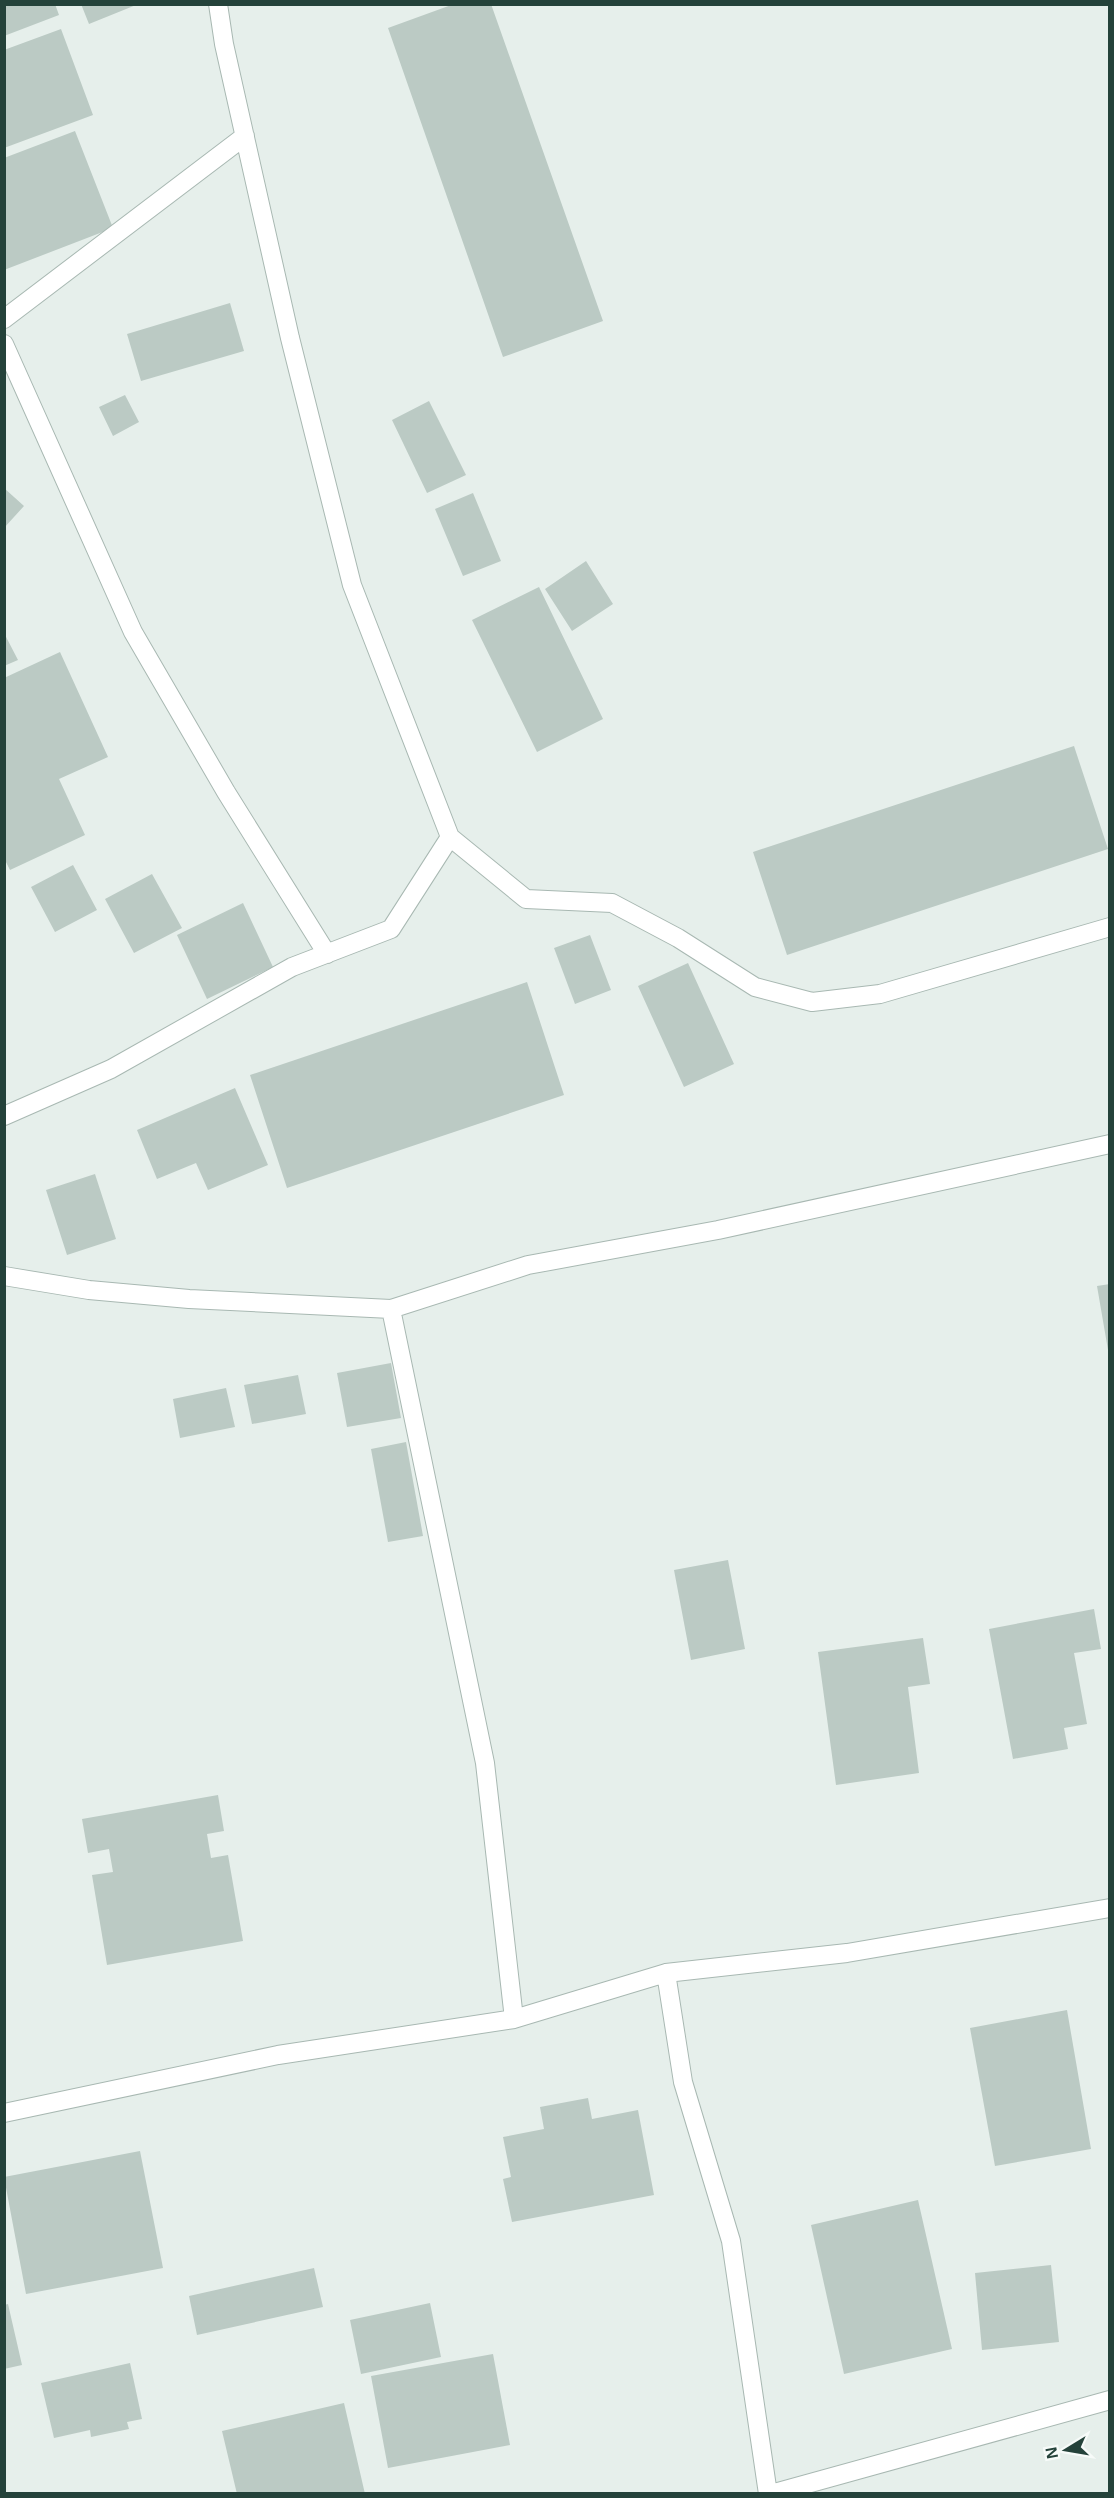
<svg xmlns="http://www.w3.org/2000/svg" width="1114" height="2498" font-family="Arial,sans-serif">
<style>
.building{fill:#bbcac4}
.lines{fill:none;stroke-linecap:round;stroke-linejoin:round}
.service-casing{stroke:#a8b8b2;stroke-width:20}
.minor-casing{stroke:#a8b8b2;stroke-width:20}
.service{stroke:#fff;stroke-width:18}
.minor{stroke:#fff;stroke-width:18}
</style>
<rect width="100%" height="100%" fill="#e6efeb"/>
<!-- building -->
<path class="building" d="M4 4H55L59 15 4 36Z
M81 4H136V5L89 24Z
M454 4H491L603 321 503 357 388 28Z
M61 29 93 115 4 148V50Z
M75 131 113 228 4 270V158Z
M230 303 244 351 141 381 127 334Z
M125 395 139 422 113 436 99 407Z
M429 401 466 475 427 493 392 420Z
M4 488 24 506 4 528Z
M473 493 501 561 463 576 435 509Z
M586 561 613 604 572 631 545 589Z
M539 587 603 719 537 752 472 620Z
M4 633 18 660 4 666Z
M60 652 108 757 59 779 85 835 10 870 4 858V678Z
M1074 746 1108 849 787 955 753 852Z
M73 865 97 910 55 932 31 887Z
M152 874 182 928 134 953 105 899Z
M243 903 273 967 207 999 177 935Z
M590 935 611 990 575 1004 554 948Z
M688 963 734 1064 684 1087 638 986Z
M527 982 564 1095 287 1188 250 1075Z
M235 1088 268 1165 208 1190 196 1163 157 1179 137 1130Z
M95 1174 116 1239 67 1255 46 1190Z
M1110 1284V1350H1108L1097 1286Z
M391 1363 401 1418 347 1427 337 1373Z
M298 1375 306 1414 252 1424 244 1385Z
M226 1388 235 1427 180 1438 173 1399Z
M406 1442 423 1536 388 1542 371 1449Z
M728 1560 745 1649 691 1660 674 1570Z
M1094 1609 1101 1649 1074 1653 1087 1724 1064 1728 1068 1749 1013 1759 989 1629Z
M923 1638 930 1684 908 1687 919 1773 836 1785 818 1652Z
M218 1795 224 1831 207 1834 211 1858 228 1855 243 1941 107 1965 92 1875 113 1872 109 1849 88 1853 82 1819Z
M1067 2010 1091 2149 995 2166 970 2028Z
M588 2098 592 2119 638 2110 654 2195 512 2222 503 2179 511 2177 503 2137 544 2129 540 2107Z
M140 2151 163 2268 26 2294 4 2177Z
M918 2200 952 2349 844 2374 811 2225Z
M1051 2265 1059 2342 982 2350 975 2273Z
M314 2268 323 2307 197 2335 189 2296Z
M430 2303 441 2357 361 2374 350 2320Z
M8 2304 22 2365 4 2369V2305Z
M493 2354 510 2445 388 2468 371 2376Z
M130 2363 142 2419 127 2422 129 2429 91 2437 90 2430 54 2438 41 2383Z
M344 2403 365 2494H237L222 2431Z"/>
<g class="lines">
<!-- service casing -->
<g class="service-casing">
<path id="service" d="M218 4 224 44 290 338 352 585 450 837 526 899 612 903 678 938 755 987 812 1002 880 994 1110 927
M4 319 245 136
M4 344 133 632 226 792 327 954
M4 1116 111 1069 292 967 391 929 450 837"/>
</g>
<!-- minor casing -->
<g class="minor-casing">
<path id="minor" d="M4 1276 89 1290 189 1299 391 1309 528 1265 718 1230 1110 1144
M391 1309 485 1763 514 2019
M666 1973 683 2082 731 2241 768 2494
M4 2113 278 2055 514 2019 666 1973 847 1953 1110 1908
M771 2494 1110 2400"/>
</g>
<!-- service -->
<use href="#service" class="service"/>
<!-- minor -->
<use href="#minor" class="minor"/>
</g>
<!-- border -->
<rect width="1114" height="2498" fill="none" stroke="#24423a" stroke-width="12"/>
<!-- north arrow -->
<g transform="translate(1066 2450) rotate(259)" stroke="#f7fbf9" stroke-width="4.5" paint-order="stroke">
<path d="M0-4.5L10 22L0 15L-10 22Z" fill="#24423a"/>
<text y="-9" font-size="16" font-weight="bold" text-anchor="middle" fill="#24423a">N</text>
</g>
</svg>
